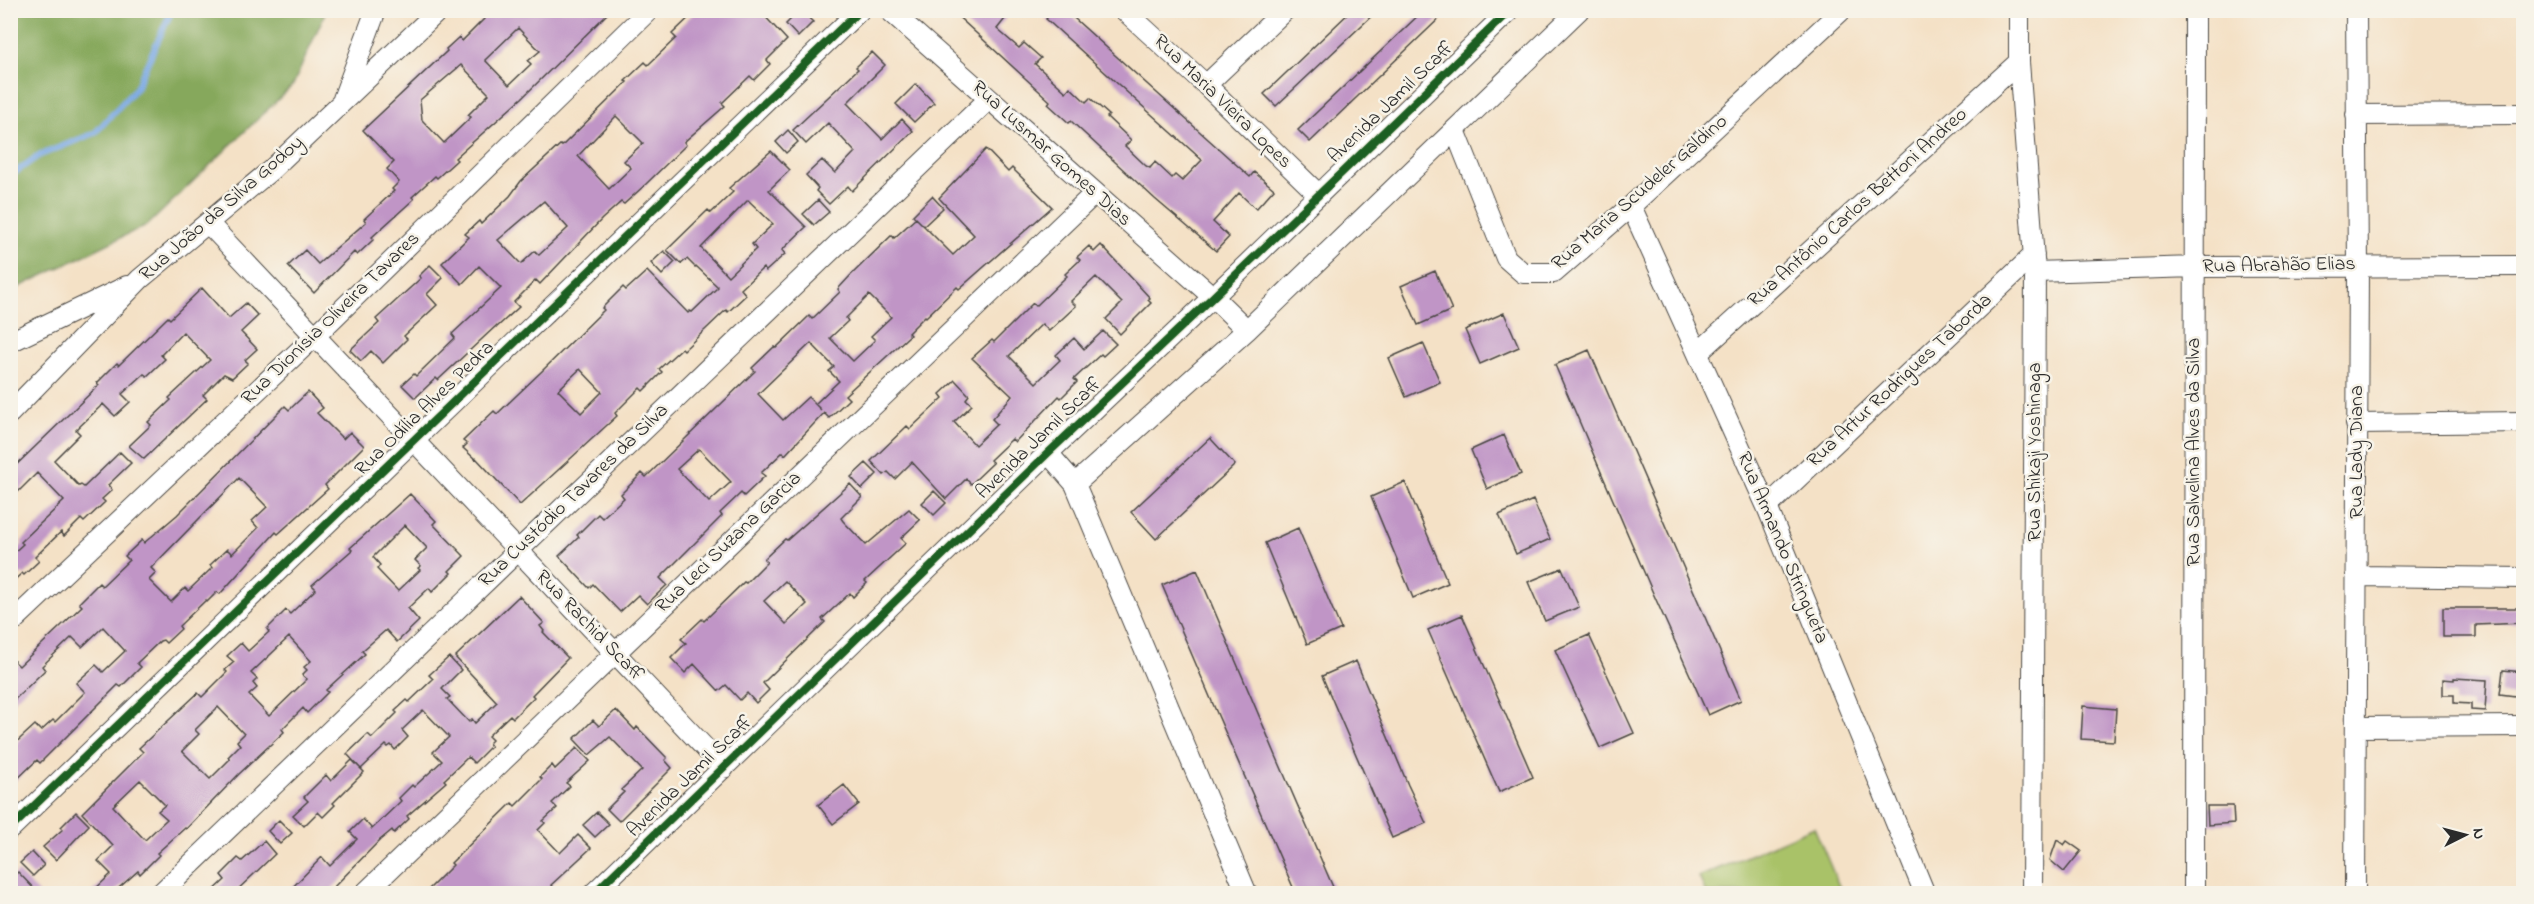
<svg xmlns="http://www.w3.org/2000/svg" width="2534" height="904" font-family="'Indie Flower',sans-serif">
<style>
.green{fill:#a9c268;stroke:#6a764a;stroke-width:1.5}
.forest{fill:#86a85c;stroke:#586a44;stroke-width:1.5}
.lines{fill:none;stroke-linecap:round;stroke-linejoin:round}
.stream{stroke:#7aa9e4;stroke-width:6}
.building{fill:#c095c6;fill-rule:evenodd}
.street-casing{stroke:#494642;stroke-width:22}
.street{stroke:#fff;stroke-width:20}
.cycleway-casing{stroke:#f7f3e8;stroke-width:11}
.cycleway{stroke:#1b5e20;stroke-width:8}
.labels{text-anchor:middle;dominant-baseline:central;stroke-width:5;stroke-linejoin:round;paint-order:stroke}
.street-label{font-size:20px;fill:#2b2b2b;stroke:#f7f3e8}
</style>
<rect width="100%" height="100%" fill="#f7f3e8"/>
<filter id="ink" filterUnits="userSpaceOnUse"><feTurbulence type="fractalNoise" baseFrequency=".0167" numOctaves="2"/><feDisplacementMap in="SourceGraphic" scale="12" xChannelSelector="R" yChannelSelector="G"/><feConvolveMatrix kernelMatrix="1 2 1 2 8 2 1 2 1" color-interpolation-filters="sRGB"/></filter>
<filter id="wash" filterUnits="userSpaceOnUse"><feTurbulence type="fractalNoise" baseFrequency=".008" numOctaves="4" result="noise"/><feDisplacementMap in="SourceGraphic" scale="24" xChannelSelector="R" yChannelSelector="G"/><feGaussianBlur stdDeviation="1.35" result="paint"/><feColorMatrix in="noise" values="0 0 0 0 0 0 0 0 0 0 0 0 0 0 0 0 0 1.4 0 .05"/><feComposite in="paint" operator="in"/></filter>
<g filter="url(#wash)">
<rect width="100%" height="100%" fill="#f4e1c6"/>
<!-- green -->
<path class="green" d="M1814 827 1842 893H1706L1699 877Z"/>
<!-- forest -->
<path class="forest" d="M11 10H326V11L293 85 149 224 11 291Z"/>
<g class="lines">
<!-- stream -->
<path class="stream" d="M10 176 38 156 95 133 136 88 172 10"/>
</g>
<g id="blocks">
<!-- building -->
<path class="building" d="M493 10H611L522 98 455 158 457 160 437 178 435 176 412 197 414 199 372 237 374 239 357 255 354 252 314 293 288 266 305 250 318 264 366 222 364 219 394 191 392 189 399 182 387 169 394 162 363 130 447 51 446 49 459 37 462 41ZM518 28 540 51 528 61 531 64 509 85 485 60ZM461 65 489 94 468 115 471 117 444 143 422 120 420 100Z
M697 10H759L787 40 767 60 770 64 754 80 750 76 722 103 725 106 684 142 686 145 646 184 624 204 621 202 602 219 540 284 536 280 514 302 519 307 497 327 496 326 438 380 436 378 415 398 402 385 414 374 416 376 455 338 452 334 501 288 479 266 462 284 442 263 469 237 465 234 479 221 481 224 510 196 521 181 560 145 562 146 627 82 625 81 645 62 648 65 676 38 672 34ZM616 116 643 143 624 161 631 168 609 189 578 156ZM544 201 568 228 539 255 535 251 521 264 498 240Z
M800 10 813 22 798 37 786 24Z
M951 10H1012L997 29 1019 48 1024 43 1041 58 1035 64 1066 92 1070 87 1086 102 1090 98 1109 115 1107 117 1131 140 1125 146 1146 166 1150 168 1155 162 1172 178 1175 175 1182 181 1202 160 1046 19 1054 10H1065L1250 177 1254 172 1274 189 1256 209 1239 193 1213 222 1229 237 1216 251 1155 199 1071 121 1069 123 1048 104 1050 101Z
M1352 10H1378L1276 106 1264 94Z
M1424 10H1448L1310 142 1298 130Z
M872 52 885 65 847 103 882 139 902 119 913 131 852 191 848 186 829 204 816 191 818 188 806 175 822 160 835 173 855 152 828 123 806 144 793 130 858 69 856 67Z
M916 84 934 103 914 122 896 104Z
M788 130 798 142 786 153 776 142Z
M986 149 1008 172 1012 168 1052 207 959 289 957 287 926 317 925 316 908 333 910 335 845 395 849 399 829 418 824 413 785 455 783 452 761 473 765 476 744 496 741 493 720 513 722 516 660 578 667 585 647 604 638 595 620 612 593 584 589 588 559 556 579 537 577 535 598 514 602 518 624 498 621 494 642 473 646 477 755 371 752 368 774 347 776 348 809 316 812 319 840 292 838 289 850 276 892 235 894 238 916 218 953 255 974 235 939 198ZM869 295 891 317 871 336 875 340 853 361 830 338 848 321 846 318ZM811 343 834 367 829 371 839 381 815 404 821 410 808 397 783 420 758 394ZM699 449 731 482 709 502 677 469Z
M771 151 790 170 769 190 806 227 782 250 785 254 766 271 763 268 741 289 746 295 728 312 726 310 684 350 682 348 659 369 662 372 643 391 640 388 615 413 617 416 520 505 476 458 475 459 463 448 467 444 463 441 494 411 497 414 541 372 604 310 602 308 623 287 626 290 647 271 688 313 690 311 692 312 718 287 696 266 695 267 687 259 681 264 667 250 708 210 711 213 733 192 729 188ZM748 200 773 224 752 244 756 249 728 276 701 248ZM580 369 602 392 581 413 558 390Z
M932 196 943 208 924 226 913 215Z
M818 200 829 212 814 225 803 214Z
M1101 245 1150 298 1148 300 1151 303 1120 334 1106 319 1122 303 1096 277 1071 301 1076 306 1049 331 1042 324 1009 356 1036 383 1060 360 1056 355 1074 338 1084 349 1103 331 1116 344 1103 356 1101 354 1074 379 1077 382 1061 398 1059 396 1015 442 1012 439 990 460 993 463 971 484 966 479 946 499 912 462 895 479 888 472 884 475 871 461 907 426 910 429 943 398 940 394 955 380 969 395 966 399 972 405 954 422 975 445 997 424 992 419 1012 396 972 358 992 340 994 342 1033 303 1036 306 1067 276 1065 274 1080 260 1077 257 1089 246 1094 252Z
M664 251 675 262 662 275 651 263Z
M430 265 443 278 427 294 437 305 404 336 407 339 383 363 371 351 361 361 350 350 379 323 376 319 421 278 419 276Z
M1435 271 1452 310 1418 325 1401 286Z
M202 288 229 318 246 303 258 316 241 332 257 349 245 360 248 363 232 378 224 374 203 395 207 399 144 459 129 446 151 425 148 422 171 400 169 398 210 360 183 332 161 355 165 359 147 376 144 374 122 394 130 402 115 416 103 404 76 430 80 434 54 460 79 486 81 485 84 487 120 452 131 463 108 485 112 490 102 499 105 502 84 522 81 519 64 536 61 532 35 557 39 561 24 575 22 573 10 584V556L23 544 21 542 64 501 37 473 18 492 10 483V471L99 385 97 383 117 363 119 365 168 317 170 319Z
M1504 313 1519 347 1480 364 1465 330Z
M1423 343 1440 382 1406 397 1389 358Z
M1589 350 1741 700 1708 715 1653 593 1555 365Z
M308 392 323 408 317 413 343 439 350 432 364 446 325 485 328 489 278 534 276 532 220 594 217 592 207 602 206 600 179 626 181 629 166 643 163 640 160 641 137 663 141 667 121 687 118 685 40 763 37 760 10 786V748L35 725 41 731 53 720 55 722 85 692 76 683 96 665 103 672 125 651 103 627 82 647 72 637 42 666 45 670 10 704V657L19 666 82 606 79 603 99 583 102 586 129 560 125 556 142 540 144 543 177 515 285 406 289 410ZM239 478 267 507 252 521 258 528 232 554 227 549 210 565 212 568 188 591 185 588 171 602 149 580 156 573 151 568Z
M1504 435 1521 474 1487 489 1471 450Z
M1210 438 1235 465 1156 539 1131 512Z
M866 463 877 474 862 489 851 477Z
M1405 482 1448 583 1413 598 1371 497Z
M850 484 862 497 841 518 843 521 866 545 909 509 920 520 901 538 906 543 865 581 867 583 853 597 850 593 822 619 825 622 763 683 769 690 756 703 747 693 740 700 726 685 719 691 694 664 685 673 671 658 686 643 681 639 702 619 704 621 744 582 746 583 767 562 764 559 785 539 787 540ZM785 581 807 604 786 624 764 601Z
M934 491 946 503 934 515 922 503Z
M410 494 436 521 433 524 464 556 449 571 451 573 432 592 429 588 408 608 419 621 397 642 386 630 362 651 365 654 326 690 328 692 307 713 303 708 282 729 284 732 239 774 186 829 185 828 157 853 159 855 140 874 138 871 112 894H90L111 874 98 861 113 846 82 813 143 752 139 748 198 693 202 697 227 672 225 670 234 662 227 656 241 643 248 651 269 632 267 629 286 610 290 614 316 589 312 585 352 550 350 548ZM405 525 427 548 415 560 421 566 418 568 420 570 398 591 377 569 380 565 373 557ZM289 637 311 661 304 667 307 670 302 675 307 679 269 716 249 695 257 688 253 683 257 679 251 673ZM218 707 244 734 237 741 240 745 228 757 230 759 210 779 182 751 199 734 195 730ZM140 780 165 805 158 811 167 819 145 840 113 806Z
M1533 500 1550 539 1516 554 1499 515Z
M1298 528 1341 629 1307 644 1265 543Z
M1562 568 1579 607 1545 621 1528 582Z
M1197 570 1277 758 1336 894H1296L1216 711 1162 585Z
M519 596 544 623 540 626 544 631 543 632 568 658 532 695 534 697 513 718 510 715 488 736 492 740 489 743 491 746 474 763 468 757 444 780 446 782 407 816 409 819 394 833 392 830 380 840 327 894H286L322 857 330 866 357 839 350 832 363 819 372 829 401 801 399 798 412 785 414 787 442 761 433 752 449 737 423 710 402 730 408 737 395 750 391 745 388 747 386 745 361 769 347 754 368 734 372 738 397 713 395 711 407 700 409 702 433 679 429 675 449 657 461 670 442 689 450 697 447 699 469 722 472 719 475 723 497 702 455 657Z
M2443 608H2523V623L2476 625V637H2443Z
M1462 615 1533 777 1499 792 1428 630Z
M1589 635 1634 733 1600 748 1555 650Z
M1356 661 1408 785 1426 823 1392 838 1322 676Z
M2503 670 2523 672V697L2500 694Z
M2454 678 2487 680 2485 711 2471 710V704L2454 703V695H2443V679L2454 680Z
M2083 706 2116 709 2114 741 2081 739Z
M616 710 635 730 637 727 667 758 665 760 672 768 619 821 607 809 624 792 621 790 642 770 610 737 589 755 574 739 593 720 599 726Z
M577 748 590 761 566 783 570 786 552 803 557 808 543 821 545 823 538 830 560 853 578 835 591 848 551 885 559 894H424L453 865 451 863 512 803 515 806 542 779 540 777 552 765 555 769Z
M352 760 364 772 333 803 335 805 323 817 318 812 304 826 293 815 308 801 304 797 326 775 331 781Z
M844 785 859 804 833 824 818 805Z
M2207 806H2233L2234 823 2208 825Z
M76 812 89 825 56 860 43 847 63 829 61 827Z
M597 812 609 824 595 837 583 825Z
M279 820 292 833 280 844 268 831Z
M2057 840 2064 845 2067 841 2081 851 2064 872 2050 860Z
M264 841 275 854 233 894H210L225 880 221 875 238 858 242 861Z
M32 852 44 865 33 876 20 863Z
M18 872 39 894H10V879Z"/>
</g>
</g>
<g filter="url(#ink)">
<use href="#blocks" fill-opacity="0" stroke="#494642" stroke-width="1.5"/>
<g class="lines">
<!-- street casing -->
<g class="street-casing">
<path id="street" d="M889 10 1213 297 1247 330
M1124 10 1206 85 1319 195
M2019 10V62L2035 272 2032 894
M1206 85 1285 10
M343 99 376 10
M2356 115 2524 114
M1455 130 1506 258 1523 273H1554L1631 206 1842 10
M1631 206 1767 507 1925 894
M208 223 724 768
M2035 272 2195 267 2524 266
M10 342 127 286
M1698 353 2019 62
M10 413 140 279 271 170 439 10
M2356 424 2524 422
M1048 453 1075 484 1247 894
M1075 484 1247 330 1579 10
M1767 507 2034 255
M2356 576 2524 578
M10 624 315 336 649 10
M2356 727 2524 726
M10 829 860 10
M160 894 989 99
M364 894 1095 193
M593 894 1048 453 1213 297 1510 10
M2194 894 2195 10
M2355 894 2358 266 2356 10"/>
</g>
<!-- street -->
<use href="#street" class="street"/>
<!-- cycleway casing -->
<g class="cycleway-casing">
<path id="cycleway" d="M10 829 860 10
M593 894 1048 453 1213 297 1510 10"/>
</g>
<!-- cycleway -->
<use href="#cycleway" class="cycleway"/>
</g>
</g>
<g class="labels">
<!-- street labels -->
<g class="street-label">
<text transform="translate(1222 102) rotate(44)">Rua Maria Vieira Lopes</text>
<text transform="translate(1391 103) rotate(-44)">Avenida Jamil Scaff</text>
<text transform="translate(1051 154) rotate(42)">Rua Lusmar Gomes Dias</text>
<text transform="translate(1640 193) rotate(-41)">Rua Maria Scudeler Galdino</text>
<text transform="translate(1858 208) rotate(-42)">Rua Antônio Carlos Bettoni Andreo</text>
<text transform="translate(222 209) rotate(-41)">Rua João da Silva Godoy</text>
<text transform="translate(2279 266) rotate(-1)">Rua Abrahão Elias</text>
<text transform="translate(331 319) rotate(-44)">Rua Dionísia Oliveira Tavares</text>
<text transform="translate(1900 381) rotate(-43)">Rua Artur Rodrigues Taborda</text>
<text transform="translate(425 409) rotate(-44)">Rua Odília Alves Pedra</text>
<text transform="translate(1039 439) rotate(-44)">Avenida Jamil Scaff</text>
<text transform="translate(2035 452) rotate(-90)">Rua Shikaji Yoshinaga</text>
<text transform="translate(2194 452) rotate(-90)">Rua Salvelina Alves da Silva</text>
<text transform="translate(2357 452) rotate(-90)">Rua Lady Diana</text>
<text transform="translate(574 496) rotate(-44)">Rua Custódio Tavares da Silva</text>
<text transform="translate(729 543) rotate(-44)">Rua Leci Suzana Garcia</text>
<text transform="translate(1782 548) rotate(67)">Rua Armando Stringueta</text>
<text transform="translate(589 626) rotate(46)">Rua Rachid Scaff</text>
<text transform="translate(690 777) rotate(-44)">Avenida Jamil Scaff</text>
</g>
</g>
<!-- margin -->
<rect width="2534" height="904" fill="none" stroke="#f7f3e8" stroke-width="36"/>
<!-- north arrow -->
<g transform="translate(2465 835) rotate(84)" stroke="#f7f3e8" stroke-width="4.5" paint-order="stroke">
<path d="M0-4.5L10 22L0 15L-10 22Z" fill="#2b2b2b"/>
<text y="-9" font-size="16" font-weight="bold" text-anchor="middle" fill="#2b2b2b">N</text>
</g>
</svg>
